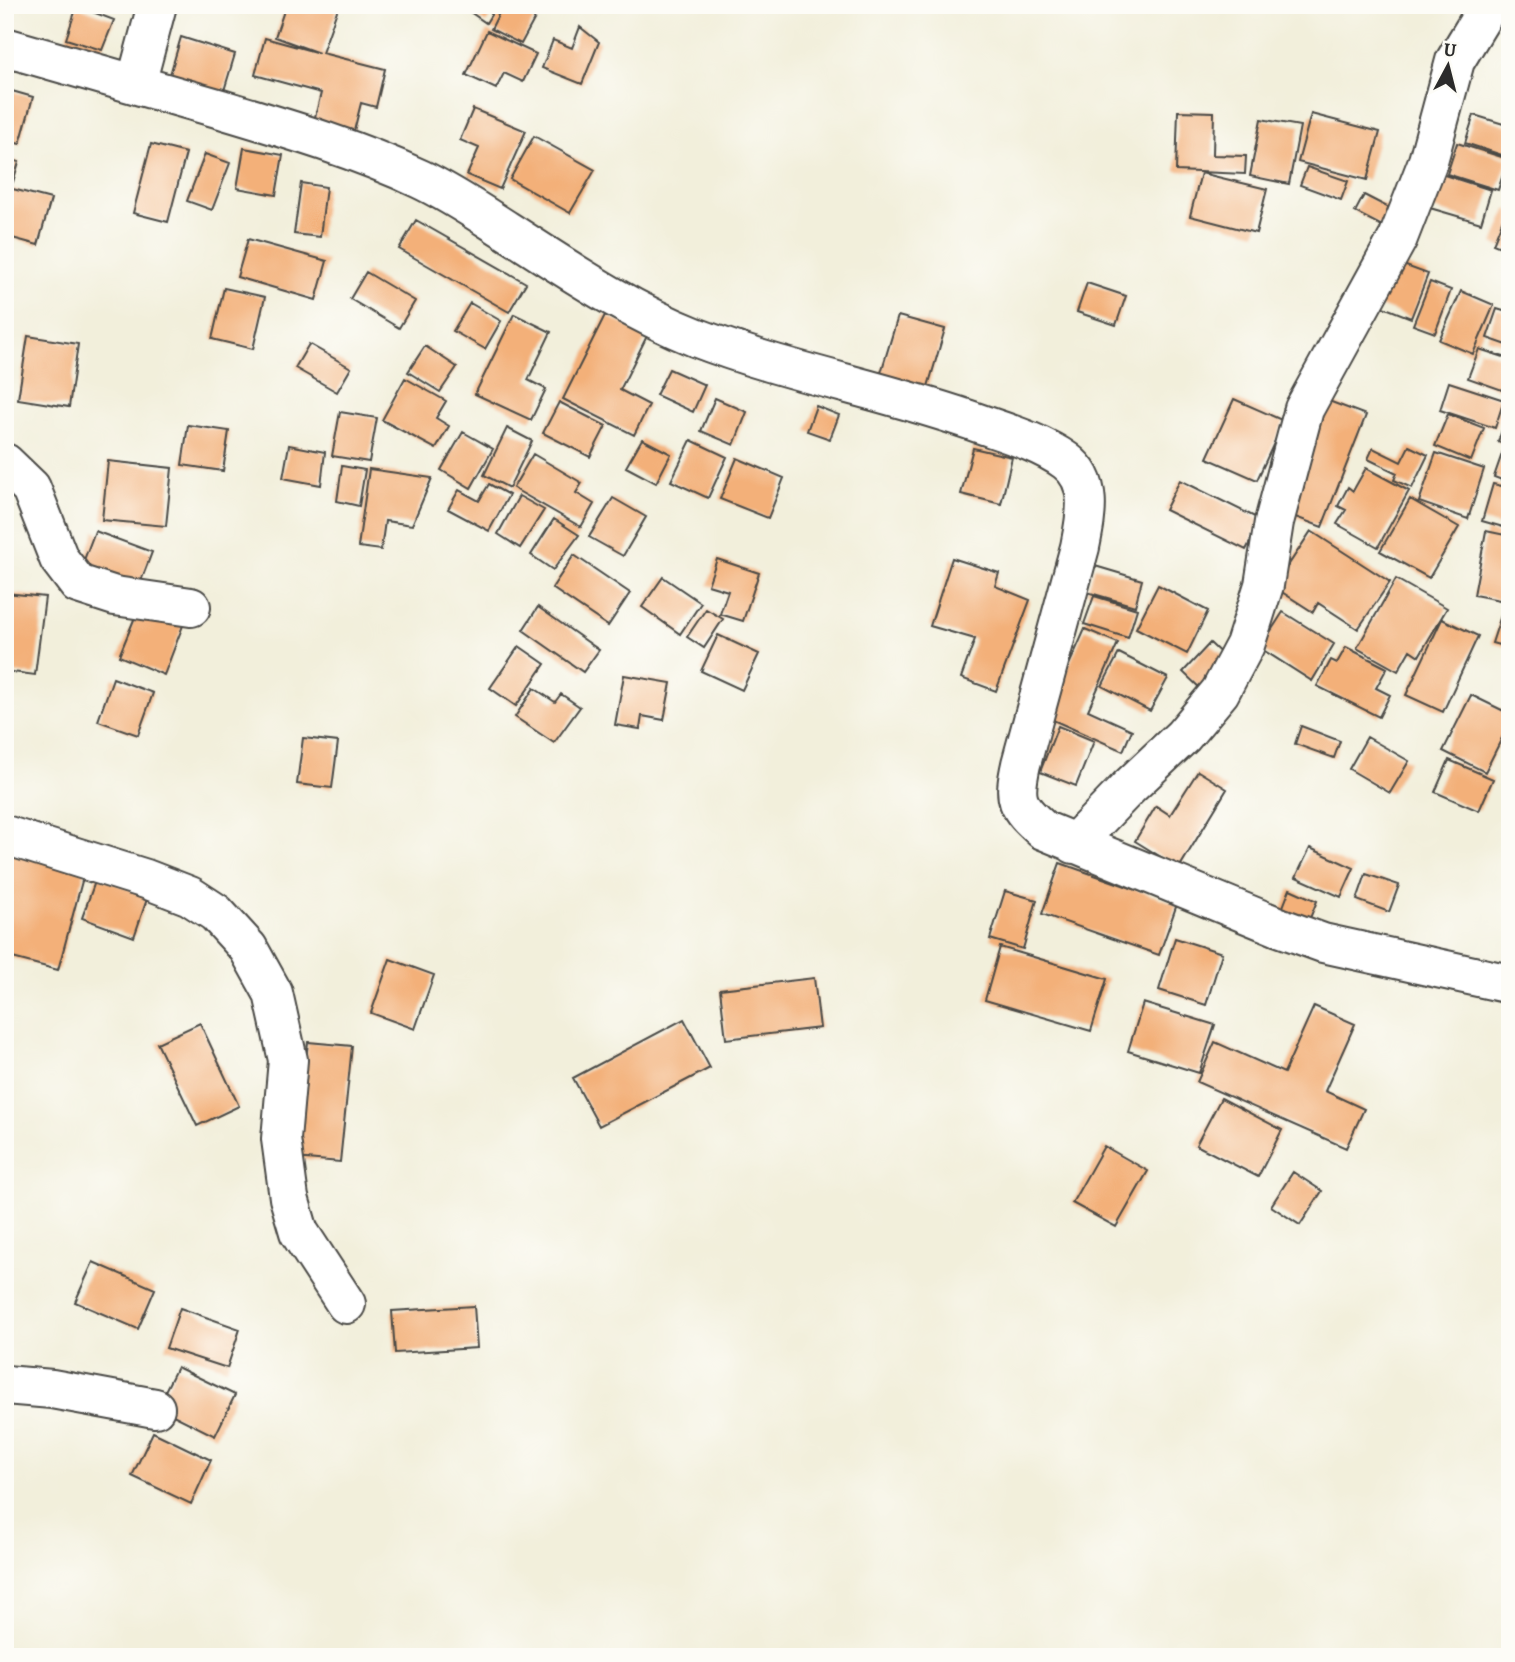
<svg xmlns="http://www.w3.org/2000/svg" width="1515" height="1662" font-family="Alegreya,serif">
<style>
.building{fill:#f3b079}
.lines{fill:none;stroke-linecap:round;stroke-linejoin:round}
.minor-casing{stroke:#494845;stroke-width:42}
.minor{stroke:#fff;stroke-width:38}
</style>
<rect width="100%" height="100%" fill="#fdfcf7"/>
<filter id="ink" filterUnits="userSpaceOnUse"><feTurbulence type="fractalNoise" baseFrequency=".0143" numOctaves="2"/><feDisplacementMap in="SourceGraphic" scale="14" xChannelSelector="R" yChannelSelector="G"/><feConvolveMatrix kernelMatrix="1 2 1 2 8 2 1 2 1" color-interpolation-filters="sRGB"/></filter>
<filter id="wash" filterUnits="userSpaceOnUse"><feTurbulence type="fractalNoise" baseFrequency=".00686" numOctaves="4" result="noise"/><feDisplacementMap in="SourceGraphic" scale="28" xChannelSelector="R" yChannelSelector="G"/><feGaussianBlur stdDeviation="1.57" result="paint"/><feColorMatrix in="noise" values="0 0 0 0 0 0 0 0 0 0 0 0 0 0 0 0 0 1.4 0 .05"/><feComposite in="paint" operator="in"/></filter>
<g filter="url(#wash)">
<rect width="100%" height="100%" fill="#f2efdb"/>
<g id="blocks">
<!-- building -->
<path class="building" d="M286 5H339L322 53 385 69 376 107 361 103 354 131 314 121 321 93 255 75 265 38 319 53 275 37Z
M460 5H497L486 23Z
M503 5H542L521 44 491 29Z
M77 6 114 20 102 50 66 39Z
M580 27 599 42 582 84 542 68 553 40 572 48Z
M487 31 536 54 523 82 504 73 496 89 466 75Z
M181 37 235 54 223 94 169 78Z
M5 89 33 97 20 144 5 140Z
M473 109 526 131 500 189 467 175 479 148 460 140Z
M1178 111 1214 112 1213 155 1246 156 1245 174 1176 171Z
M1311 114 1380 132 1367 180 1298 162Z
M1474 115 1510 126 1508 157 1465 143Z
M1261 119 1300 126 1289 184 1250 176Z
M534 136 595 170 570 213 510 179Z
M1457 143 1508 159 1498 190 1447 174Z
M151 144 186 153 168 222 133 213Z
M244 148 283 155 276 195 237 188Z
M205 154 230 163 212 210 187 201Z
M5 158 19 162 13 182 5 180Z
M1307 167 1348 181 1341 200 1300 185Z
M1201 173 1267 189 1256 233 1190 216Z
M1441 174 1491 190 1481 223 1430 208Z
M301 183 326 187 320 237 294 234Z
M5 187 51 199 38 245 5 236Z
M1364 195 1395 211 1386 228 1355 212Z
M1507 209 1510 210V251L1493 244Z
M416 220 526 283 509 312 399 249Z
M248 239 327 261 316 300 237 277Z
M1395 262 1428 274 1411 318 1378 305Z
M366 272 415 301 399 328 350 299Z
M1430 282 1451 290 1435 333 1413 325Z
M1087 283 1126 296 1116 325 1077 312Z
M224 288 265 297 253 349 212 339Z
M1461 291 1494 305 1473 354 1439 340Z
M470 303 501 321 485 349 453 331Z
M1497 309 1510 313V346L1487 338Z
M514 314 551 332 528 380 546 389 531 420 475 394Z
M605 315 647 336 620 390 649 405 634 435 563 399Z
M898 316 945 329 927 390 880 376Z
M28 336 78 344 69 407 18 399Z
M309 344 351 368 337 392 295 368Z
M425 346 457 367 440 392 408 372Z
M1479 349 1510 359V377L1505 391 1468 378Z
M669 369 705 385 693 412 656 395Z
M405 378 446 401 436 418 449 426 436 449 382 420Z
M1449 382 1504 400 1495 428 1440 410Z
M715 398 747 412 734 445 701 431Z
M1234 399 1284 421 1257 480 1207 458Z
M1326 400 1366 415 1322 527 1282 512Z
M559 402 606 426 590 457 543 433Z
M816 406 839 415 830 439 807 431Z
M1509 409H1510V446L1498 442Z
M340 412 377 418 369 462 332 456Z
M1448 414 1484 428 1471 461 1435 446Z
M188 425 229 431 223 471 182 465Z
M507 428 532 441 509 488 484 475Z
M463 432 493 449 471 488 441 470Z
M642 439 671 454 656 483 626 467Z
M691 440 727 457 708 498 671 481Z
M289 445 325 452 321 485 283 478Z
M1409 446 1428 455 1412 488 1394 480 1397 473 1368 459 1373 448 1401 462Z
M973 448 1012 457 1001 504 961 494Z
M1503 451 1510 453V483L1494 477Z
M1436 453 1484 469 1468 519 1419 502Z
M533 454 582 483 576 493 594 504 581 527 513 488Z
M737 458 784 478 768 518 720 499Z
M108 461 172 468 166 526 102 520Z
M342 466 365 470 359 506 337 501Z
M1366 468 1409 491 1378 547 1337 524 1346 510 1338 506 1348 487 1353 491Z
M369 469 432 478 412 525 385 521 381 550 358 547Z
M1180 480 1261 520 1246 550 1165 510Z
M489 484 509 495 489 531 448 509 459 490 479 501Z
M1493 484 1510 488V529L1482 521Z
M519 496 544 510 520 548 498 534Z
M613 498 646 517 623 556 589 537Z
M1410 499 1459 527 1429 578 1380 551Z
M554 519 579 535 553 570 531 555Z
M95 531 152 552 138 589 81 568Z
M1311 531 1390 582 1358 629 1318 603 1313 612 1274 587Z
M1486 531 1510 536V602L1474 595Z
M574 555 630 593 608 626 552 588Z
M952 558 999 573 995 586 1030 600 996 691 961 678 975 639 930 626Z
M717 559 759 573 743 621 720 614 728 591 708 585Z
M1095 566 1142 580 1135 606 1087 592Z
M663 577 701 603 680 634 642 607Z
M1396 579 1447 608 1419 656 1410 650 1398 671 1357 648Z
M1158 585 1208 611 1187 654 1136 628Z
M5 593 45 597 35 675 5 671Z
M1094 596 1137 609 1128 638 1084 624Z
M1505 603 1510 604V648L1492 643Z
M140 605 187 615 164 675 119 656Z
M538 607 599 650 583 672 523 630Z
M706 609 723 619 704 648 687 637Z
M1283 612 1334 644 1312 681 1260 648Z
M1442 619 1478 636 1443 712 1406 695Z
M1085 629 1118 643 1088 710 1132 730 1123 751 1046 717Z
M718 635 759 654 742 690 701 671Z
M1210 643 1230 662 1202 690 1183 672Z
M519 646 545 664 516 706 490 688Z
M1346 647 1387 668 1376 688 1390 695 1379 717 1317 686 1331 660 1337 663Z
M1119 653 1168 678 1150 711 1102 686Z
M624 675 671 683 664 720 642 716 640 729 615 725Z
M113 678 153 693 138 735 98 721Z
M534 688 555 702 561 694 580 707 554 743 515 717Z
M1471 695 1510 714V722L1485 772 1443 751Z
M1058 726 1094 741 1076 786 1040 772Z
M1301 726 1340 741 1334 758 1295 744Z
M1367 737 1409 761 1390 793 1349 769Z
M303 738 338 742 332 788 297 784Z
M1449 760 1493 779 1479 811 1435 792Z
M1198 771 1227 789 1179 868 1135 841 1156 806 1170 815Z
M1310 848 1354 868 1341 897 1296 877Z
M5 849 85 870 58 970 5 956Z
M1060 863 1177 904 1159 955 1042 914Z
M1366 874 1399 885 1389 912 1357 900Z
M97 876 148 896 134 937 82 918Z
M1290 889 1317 901 1308 923 1281 912Z
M1005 891 1037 900 1023 949 990 939Z
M1175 938 1222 953 1206 1005 1159 990Z
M1000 947 1107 979 1091 1031 985 1000Z
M390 959 434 975 415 1029 371 1013Z
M814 978 820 1028 726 1039 720 989Z
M1143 1003 1215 1025 1199 1073 1128 1051Z
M1314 1006 1355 1024 1325 1091 1364 1109 1346 1148 1197 1082 1215 1042 1284 1073Z
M684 1019 710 1068 599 1126 573 1078Z
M200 1023 239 1106 197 1126 157 1043Z
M308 1042 352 1046 340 1162 295 1158Z
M1221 1098 1282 1130 1258 1177 1196 1145Z
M1104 1146 1148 1171 1116 1227 1072 1203Z
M1293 1172 1322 1191 1300 1225 1271 1206Z
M93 1262 155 1289 138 1329 75 1302Z
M474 1306 477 1348 395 1353 392 1311Z
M180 1308 240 1329 227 1368 166 1348Z
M177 1367 235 1395 215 1436 157 1407Z
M153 1432 211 1460 191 1504 132 1476Z"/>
</g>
</g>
<g filter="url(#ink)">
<use href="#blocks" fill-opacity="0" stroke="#494845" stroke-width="2"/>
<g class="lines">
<!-- minor casing -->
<g class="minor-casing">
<path id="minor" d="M5 47C77 67 149 88 221 109 288 129 356 149 420 179 450 193 478 212 506 230 567 269 627 310 695 337 788 373 887 390 981 424 1010 434 1041 443 1066 461 1094 482 1086 517 1080 547L1021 764C1013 800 1016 806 1043 830L1279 927 1323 943 1510 984
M136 84 157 5
M5 463 31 488 59 559 78 584 115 596 191 607
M5 835 146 879 190 896 216 913 248 948 273 993 288 1060 281 1139 289 1198 299 1232 346 1304
M1074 844 1129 787 1183 736 1220 692 1245 645 1264 585 1274 522 1304 409 1398 238 1428 161 1455 61 1489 5
M5 1385 52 1389 155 1408"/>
</g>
<!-- minor -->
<use href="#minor" class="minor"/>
</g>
</g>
<!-- margin -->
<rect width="1515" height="1662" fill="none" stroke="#fdfcf7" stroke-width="28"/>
<!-- north arrow -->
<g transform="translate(1448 66) rotate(7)" stroke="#fdfcf7" stroke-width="5" paint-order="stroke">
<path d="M0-5L12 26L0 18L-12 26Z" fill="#2b2b2b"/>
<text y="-10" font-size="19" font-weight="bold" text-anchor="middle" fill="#2b2b2b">U</text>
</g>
</svg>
